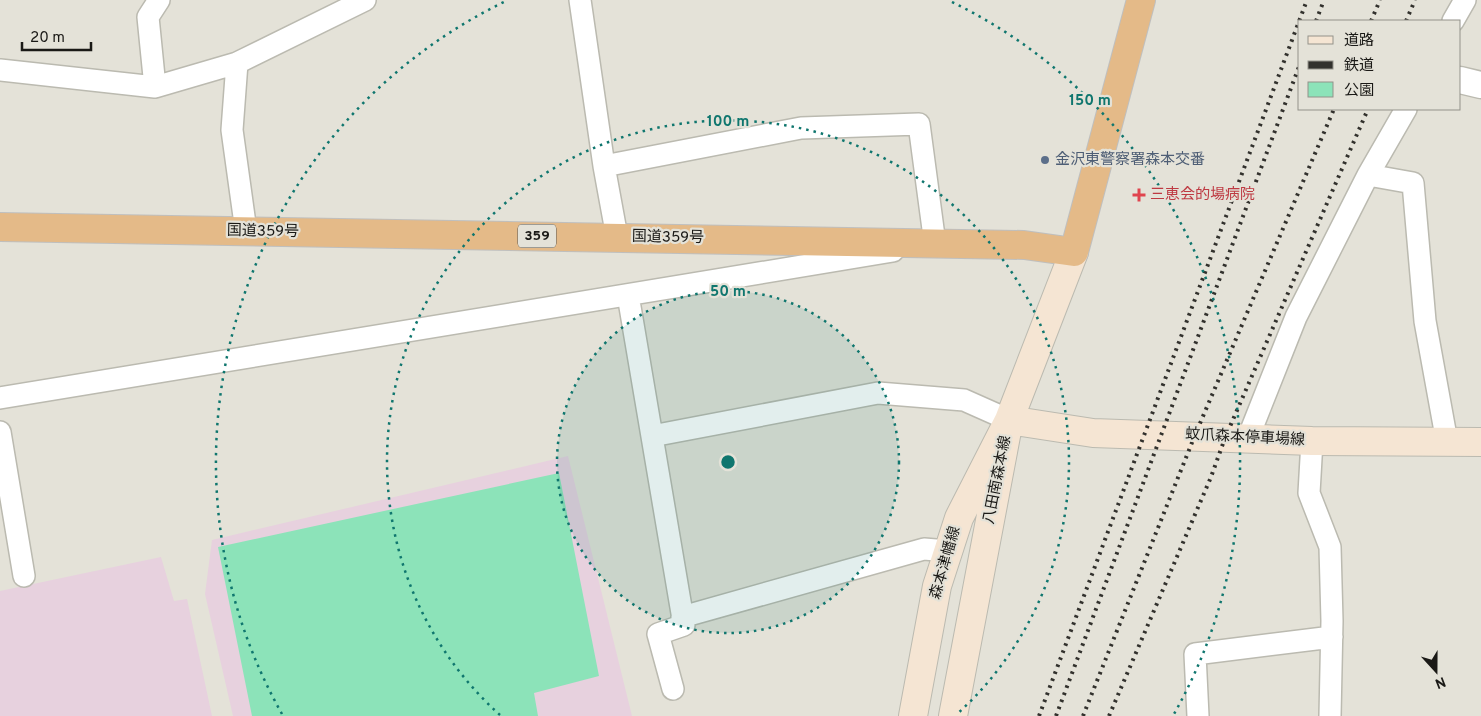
<svg xmlns="http://www.w3.org/2000/svg" width="1481" height="716" font-family="Overpass,'Noto Sans JP',sans-serif">
<style>
.education{fill:#e7d1de}
.green{fill:#8ce3b9}
.lines{fill:none;stroke-linecap:round;stroke-linejoin:round}
.minor-casing{stroke:#bbbab0;stroke-width:24}
.tertiary-casing{stroke:#bbbab0;stroke-width:29}
.secondary-casing{stroke:#bbbab0;stroke-width:30}
.trunk-casing{stroke:#bfbfbe;stroke-width:30}
.minor{stroke:#fff;stroke-width:21}
.tertiary{stroke:#fff;stroke-width:26}
.secondary{stroke:#f5e5d3;stroke-width:28}
.trunk{stroke:#e4ba88;stroke-width:28}
.rail{stroke:#32312d;stroke-width:4;stroke-dasharray:2.5 5;stroke-linecap:butt}
.ring{fill:none;stroke:#0f766e;stroke-width:2.5;stroke-dasharray:2.5 5}
.service-dot{fill:#5c6f8a;stroke:#e4e2d8;stroke-width:2}
.health-dot{fill:#e0444e;stroke:#e4e2d8;stroke-width:2}
.labels{text-anchor:middle;dominant-baseline:central;stroke-width:4.5;stroke-linejoin:round;paint-order:stroke}
.shield{fill:#e4e2d8;stroke:#575550;stroke-width:1}
.shield-label{font-size:14px;font-weight:bold;fill:#1a1916}
.service-label{font-size:15px;fill:#4e5e75;stroke:#e4e2d8;text-anchor:start}
.health-label{font-size:15px;fill:#be3a42;stroke:#e4e2d8;text-anchor:start}
.street-label{font-size:15px;fill:#1a1916;stroke:#e4e2d8}
.centre{fill:#0f766e;stroke:#e4e2d8;stroke-width:2.5}
.ring-label{font-size:15px;text-anchor:middle;font-weight:bold;fill:#0f766e;stroke:#e4e2d8;stroke-width:4.5;stroke-linejoin:round;paint-order:stroke}
</style>
<rect width="100%" height="100%" fill="#e4e2d8"/>
<!-- education -->
<path class="education" d="M568 456 632 716H233L205 594 212 540Z
M161 557 174 601 187 599 212 716H0V591Z"/>
<!-- green -->
<path class="green" d="M559 473 599 676 534 693 538 716H252L218 547Z"/>
<g class="lines">
<!-- minor casing -->
<g class="minor-casing">
<path id="minor" d="M580 0 604 166
M1453 21 1465 0
M237 63 232 130 246 231
M0 70 155 87 237 63 365 0
M155 87 148 17 159 0
M1368 175 1413 183 1425 321 1447 442
M617 237 604 166 801 128 919 124 935 244 923 246
M628 295 684 625 658 634 673 689
M0 398 893 251
M0 432 24 576
M652 436 878 393 964 400 1009 420
M1248 438 1296 317 1368 175 1406 109
M1312 441 1309 493 1330 547 1332 621 1330 716
M682 617 924 549 948 551
M1198 716 1195 654 1332 637"/>
</g>
<!-- tertiary casing -->
<g class="tertiary-casing">
<path id="tertiary" d="M1460 80 1481 85"/>
</g>
<!-- secondary casing -->
<g class="secondary-casing">
<path id="secondary" d="M913 716 937 586 959 518 1009 420 1093 433 1312 441 1481 442
M953 716 1009 420 1074 252"/>
</g>
<!-- trunk casing -->
<g class="trunk-casing">
<path id="trunk" d="M0 227 1024 245 1074 252 1141 0"/>
</g>
<!-- minor -->
<use href="#minor" class="minor"/>
<!-- tertiary -->
<use href="#tertiary" class="tertiary"/>
<!-- secondary -->
<use href="#secondary" class="secondary"/>
<!-- trunk -->
<use href="#trunk" class="trunk"/>
<!-- rail -->
<path class="rail" d="M1316 21 1324 0
M1371 21 1380 0
M1406 21 1415 0
M1039 716 1307 0
M1056 716 1300 64
M1083 716 1195 435 1334 109
M1109 716 1211 477 1225 438 1368 109"/>
</g>
<!-- distance rings -->
<circle cx="728" cy="462" r="171" fill="#0f766e" fill-opacity=".12"/>
<g class="ring">
<circle cx="728" cy="462" r="171"/>
<path d="M500 715A341 341 0 1 1 956 715"/>
<path d="M282 714A512 512 0 0 1 504 2M952 2A512 512 0 0 1 1174 714"/>
</g>
<!-- markers -->
<circle class="service-dot" cx="1045" cy="160" r="5"/>
<path class="health-dot" d="M1136.5 187.5h5v5h5v5h-5v5h-5v-5h-5v-5h5z"/>
<g class="labels">
<!-- shield labels -->
<rect class="shield" x="518" y="224.5" width="38" height="23" rx="4"/>
<g class="shield-label">
<text x="537" y="236">359</text>
</g>
<!-- service labels -->
<g class="service-label">
<text x="1055" y="160">金沢東警察署森本交番</text>
</g>
<!-- health labels -->
<g class="health-label">
<text x="1150" y="195">三恵会的場病院</text>
</g>
<!-- street labels -->
<g class="street-label">
<text transform="translate(263 232) rotate(1)">国道359号</text>
<text transform="translate(668 238) rotate(1)">国道359号</text>
<text transform="translate(1245 438) rotate(3)">蚊爪森本停車場線</text>
<text transform="translate(998 480) rotate(-79)">八田南森本線</text>
<text transform="translate(946 563) rotate(-74)">森本津幡線</text>
</g>
</g>
<circle cx="728" cy="462" r="8" class="centre"/>
<g class="ring-label">
<text x="1090" y="105">150 m</text>
<text x="728" y="126">100 m</text>
<text x="728" y="296">50 m</text>
</g>
<!-- legend -->
<rect x="1298" y="20" width="162" height="90" fill="#e4e2d8" stroke="#93928a"/>
<rect x="1308" y="36" width="25" height="8" fill="#f5e5d3" stroke="#93928a"/>
<text x="1344" y="45" font-size="15" fill="#1a1916">道路</text>
<rect x="1308" y="61" width="25" height="8" fill="#32312d" stroke="#93928a"/>
<text x="1344" y="70" font-size="15" fill="#1a1916">鉄道</text>
<rect x="1308" y="82" width="25" height="15" fill="#8ce3b9" stroke="#93928a"/>
<text x="1344" y="95" font-size="15" fill="#1a1916">公園</text>
<!-- north arrow -->
<g transform="translate(1436 671) rotate(159)" stroke="#e4e2d8" stroke-width="4" paint-order="stroke">
<path d="M0-4L9 19L0 12L-9 19Z" fill="#1a1916"/>
<text y="-8" font-size="14" font-weight="bold" text-anchor="middle" fill="#1a1916">N</text>
</g>
<!-- scale -->
<path d="M22 42v8h69v-8" fill="none" stroke="#1a1916" stroke-width="2.5"/>
<text x="30" y="42" font-size="15" fill="#1a1916" stroke="#e4e2d8" stroke-width="4" paint-order="stroke">20 m</text>
</svg>
